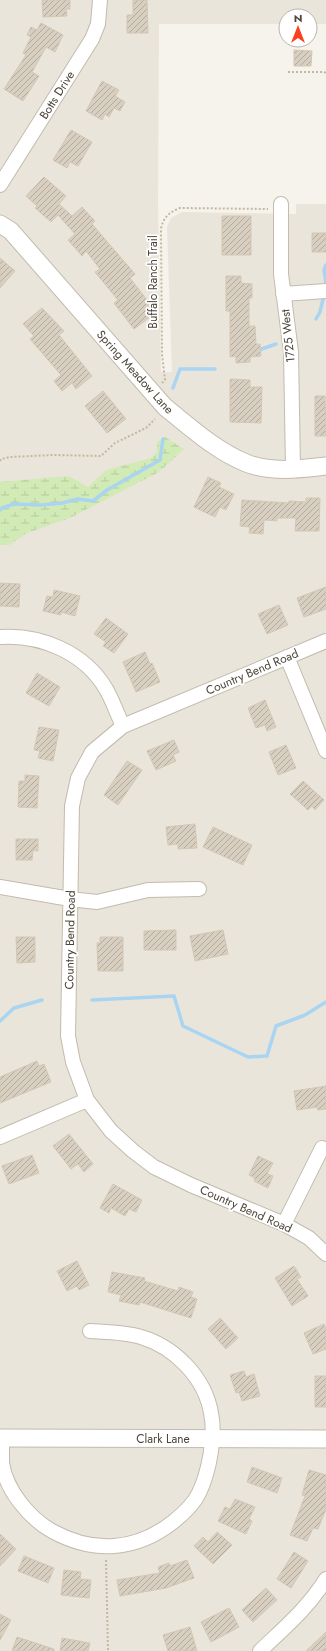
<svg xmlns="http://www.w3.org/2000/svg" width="326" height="1651" font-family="Jost,sans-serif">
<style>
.residential{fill:#eae5da}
.wetland{fill:url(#wetland-marsh)}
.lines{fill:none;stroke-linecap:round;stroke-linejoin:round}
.stream{stroke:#a9d4f2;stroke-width:3.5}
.building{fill:url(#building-hatch);stroke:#d3c7b4}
.minor-casing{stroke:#c2bbae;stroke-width:16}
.tertiary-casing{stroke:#c2bbae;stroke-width:19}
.path{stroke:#c4b79f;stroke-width:2;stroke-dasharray:2 2;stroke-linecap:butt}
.minor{stroke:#fff;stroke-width:14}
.tertiary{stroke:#fff;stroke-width:17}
.labels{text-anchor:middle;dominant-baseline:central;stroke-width:3.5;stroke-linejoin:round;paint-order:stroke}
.street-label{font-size:12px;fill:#4b4439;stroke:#fff}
</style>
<defs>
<pattern id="wetland-marsh" width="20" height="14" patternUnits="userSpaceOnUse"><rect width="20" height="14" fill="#d2eab5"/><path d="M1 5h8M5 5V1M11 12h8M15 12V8" fill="none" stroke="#b6ca9c"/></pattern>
<pattern id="building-hatch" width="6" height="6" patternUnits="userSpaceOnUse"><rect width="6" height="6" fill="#d8cfc1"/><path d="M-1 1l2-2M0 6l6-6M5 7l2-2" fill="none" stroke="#b1aa9e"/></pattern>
</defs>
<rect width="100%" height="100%" fill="#f6f3ec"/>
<!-- residential -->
<path class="residential" d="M0 0H326V24H310V16H286V24H159L158 202 161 372H172L167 227 171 218 182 212 296 214V204H326V1651H0Z"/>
<!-- wetland -->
<path class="wetland" d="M165 437 184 449 159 472 70 518 27 533 9 545H0V482L69 476 88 487 106 470 151 458 157 452V442Z"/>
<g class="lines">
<!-- stream -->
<path class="stream" d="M326 265 324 270 326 283
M316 319 320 312 324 295
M256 351 276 344
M173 388 180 369H215
M0 510 2 508 14 504 41 505 62 503 78 499 93 501 107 490 160 460 163 439
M92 1000 174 996 183 1026 248 1057 267 1056 276 1026 305 1015 326 1002
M0 1021 14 1008 42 1000"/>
</g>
<!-- building -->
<path class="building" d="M42 0H70V9H66L67 16 43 17Z
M133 0H147L148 33H127V15H133Z
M41 23 63 35 55 52 46 47 32 72 39 76 23 101 4 89 26 55 23 53 31 37 27 35 31 27 37 30Z
M294 50 312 51 311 66H294Z
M102 81 119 90 115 96 125 102 120 111 114 108 109 117 105 114 102 120 86 111Z
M71 130 92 142 78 166 70 162 67 168 53 160Z
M44 177 66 196 59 204 72 216 82 207 95 221 92 224 135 274 130 278 153 308 146 313 150 317 134 329 114 303 118 300 95 272 100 269 86 251 82 256 68 240 75 234 58 215 51 222 35 208 37 206 26 196Z
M222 216H251V255H222Z
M312 233H326V252H312Z
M0 258 15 271 0 288Z
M226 276H241V283L252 284V298H249V326H255L256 344H260L261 356 250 357V362L236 363V356L230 357V311H226Z
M42 308 64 331 59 335 92 376 76 389 72 383 62 391 54 381 61 375 30 339 34 336 23 324Z
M230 379 250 380V387H262L261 423 230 422Z
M103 391 126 419 107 433 85 406Z
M315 396H325L326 436H315Z
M208 477 221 483 219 487 234 494 226 510 220 507 215 517 194 507Z
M306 498H320L319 531H295L296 518H277V521L264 520 263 534 249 533 250 527 240 526 242 500 289 503V501L306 502Z
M0 583 20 584 19 607 0 606Z
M326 587V609L304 617 297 598Z
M54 590 80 596 75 616 61 612V615L43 611 47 596 53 597Z
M279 605 288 625 267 634 258 614Z
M106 618 128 634 114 653 103 646 106 642 94 634Z
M145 652 150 664 152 663 160 682 136 692 123 662Z
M37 673 60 687 49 706 26 693Z
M265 700 276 727 267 731 265 725 256 728 248 708Z
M39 727 59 730 53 761 38 758 40 751 34 750Z
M174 740 179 752 173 755 176 761 156 770 147 751Z
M286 745 296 768 278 775 269 752Z
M127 761 142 770 118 805 104 795Z
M25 775 39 776 37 808 18 807 19 781H25Z
M303 781 324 800 315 810 312 806 308 810 290 794Z
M195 824 197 848 178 849V844L168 845 166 827Z
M213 827 252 845 243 865 203 847Z
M16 839H38V851L33 850 32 860H16Z
M176 930V950H144V931Z
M223 930 228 954 195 961 190 936Z
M16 937H35V962L17 963Z
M100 937H123V971H98L97 943H100Z
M37 1061 39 1066 44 1064 51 1082 0 1103V1077Z
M326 1086V1109L318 1110 317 1107 297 1110 294 1091Z
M69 1134 93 1164 84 1172 78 1164 71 1169 53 1146Z
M32 1155 39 1173 9 1184 2 1166Z
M258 1156 273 1163 267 1174 273 1176 268 1188 254 1181 255 1178 249 1175Z
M113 1184 142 1200 136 1212 129 1209 125 1216 111 1208 109 1213 100 1208Z
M77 1261 89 1285 79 1290 77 1286 67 1291 57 1271Z
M294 1266 301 1277 297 1279 308 1296 292 1306 275 1278Z
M112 1272 145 1278 144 1281 178 1291 179 1287 193 1292 191 1297 197 1299 191 1318 140 1302 139 1305 119 1301 121 1295 108 1292Z
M220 1318 238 1338 226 1349 208 1329Z
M324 1324 326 1329V1349L313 1354 304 1333Z
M244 1371 246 1377 254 1374 260 1396 242 1401 239 1392 236 1393 230 1375Z
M315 1376H326V1407H315Z
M252 1467 282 1478 277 1493 247 1482Z
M309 1470 326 1475V1509L318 1529 313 1528 307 1541 290 1535 305 1496 302 1495Z
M235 1499 255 1507 249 1519 252 1521 246 1534 218 1521 225 1507 230 1509Z
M217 1532 232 1545 213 1564 194 1546 203 1537 208 1542Z
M0 1534 16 1549 0 1566Z
M294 1552 308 1561 291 1588 277 1579Z
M24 1556 54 1568 48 1583 18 1571Z
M187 1560 194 1578 166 1588 120 1596 117 1580 160 1573 158 1567 169 1563 170 1566Z
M64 1570 81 1572 80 1579 91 1580 89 1598 61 1595Z
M266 1588 277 1600 253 1622 242 1610Z
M229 1608 239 1627 211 1642 201 1622Z
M0 1614 11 1620 0 1640Z
M190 1627 197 1651H168L163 1635Z
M326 1632V1651H306Z
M17 1637 54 1649V1651H12Z
M62 1638 90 1643 88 1651H60Z"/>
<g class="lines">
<!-- minor casing -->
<g class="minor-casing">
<path id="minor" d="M0 185 92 39 98 24 100 0
M281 204V274L291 352 293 469
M283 294 326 291
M0 637C41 634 85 653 106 689 113 701 117 714 123 726
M326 641 123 726 92 752 78 778 72 806 68 1036 73 1062 87 1100 111 1131 133 1151 154 1167 191 1185 284 1224 309 1238 326 1254
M287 657 326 751
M0 887 70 899 97 902 148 890 199 889
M0 1137 87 1100
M284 1224 322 1148
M2 1438C2 1446 2 1455 2 1463 6 1490 29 1518 52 1531 94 1554 136 1551 173 1522 183 1514 194 1504 199 1493 209 1472 216 1436 211 1413 205 1378 175 1347 141 1337 125 1332 107 1332 90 1331
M260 1651C283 1629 309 1607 326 1579"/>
</g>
<!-- tertiary casing -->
<g class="tertiary-casing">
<path id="tertiary" d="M0 224 11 231 165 407C190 427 216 451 246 463 271 473 301 469 326 466
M0 1438 326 1439"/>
</g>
<!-- path -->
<path class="path" d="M288 72H324L326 73
M162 383 165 380 162 354 161 229C163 218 169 212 180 208L268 209
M0 461 1 459 10 457 53 455 101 456 115 443 146 428 155 419
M106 1560 108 1651"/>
<!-- minor -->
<use href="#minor" class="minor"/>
<!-- tertiary -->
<use href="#tertiary" class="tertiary"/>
</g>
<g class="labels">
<!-- street labels -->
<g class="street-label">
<text transform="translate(57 95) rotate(-58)">Botts Drive</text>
<text transform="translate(153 282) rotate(-90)">Buffalo Ranch Trail</text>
<text transform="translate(288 336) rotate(-96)">1725 West</text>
<text transform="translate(135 372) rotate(48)">Spring Meadow Lane</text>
<text transform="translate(252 672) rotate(-23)">Country Bend Road</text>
<text transform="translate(70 940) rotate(-89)">Country Bend Road</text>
<text transform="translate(246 1209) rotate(24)">Country Bend Road</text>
<text x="163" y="1439">Clark Lane</text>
</g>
</g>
<!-- north arrow -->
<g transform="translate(298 28)"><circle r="19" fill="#ffffff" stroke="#b7b4b0"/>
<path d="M0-3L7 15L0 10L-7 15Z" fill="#fc3f1d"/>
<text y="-6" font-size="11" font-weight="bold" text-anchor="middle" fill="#4b4439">N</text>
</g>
</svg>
